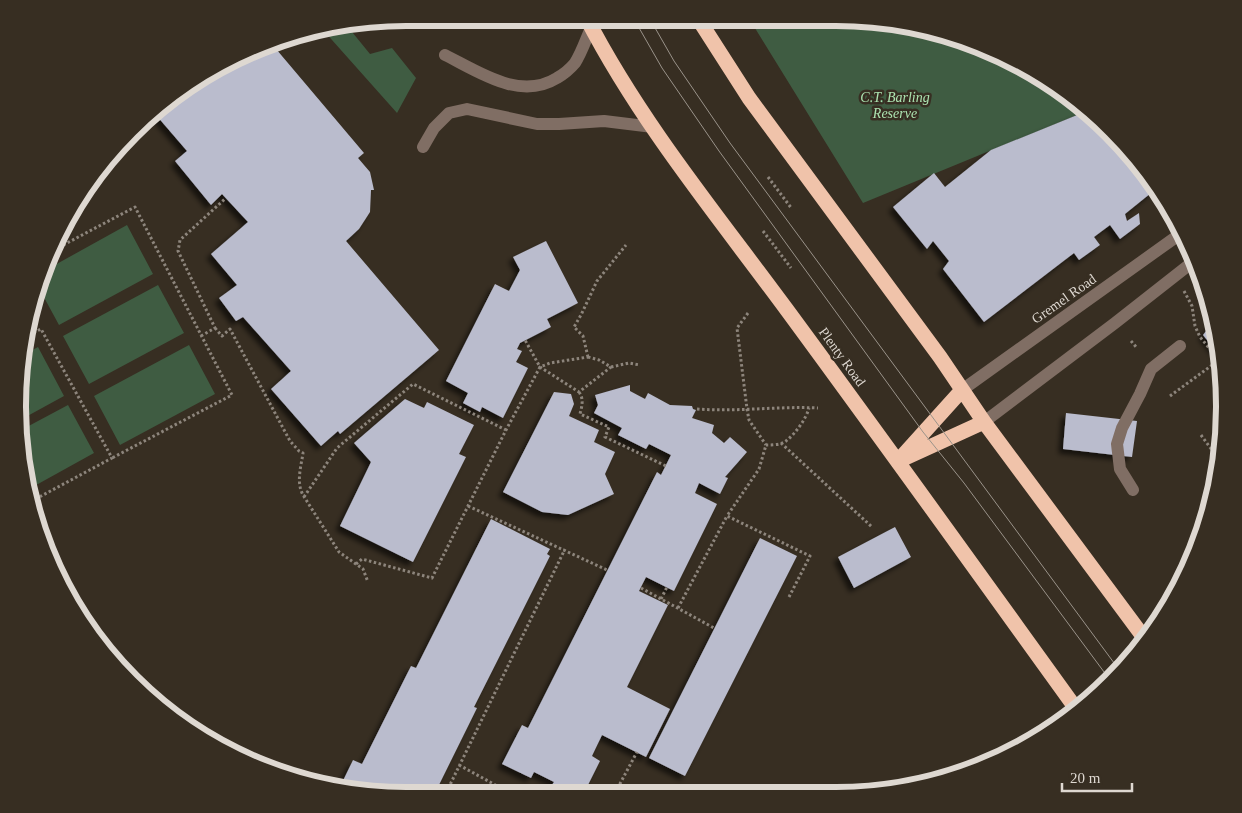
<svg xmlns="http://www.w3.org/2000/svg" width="1242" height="813" font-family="'Times New Roman',serif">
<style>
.green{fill:#3f5c42}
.building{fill:#babccd;filter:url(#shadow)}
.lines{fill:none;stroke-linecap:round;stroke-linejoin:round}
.path{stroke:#8d857c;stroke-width:3;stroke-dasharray:2.5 2.5;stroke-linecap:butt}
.minor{stroke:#806e64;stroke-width:12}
.highway{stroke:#f0c3aa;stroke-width:15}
.tram{stroke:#9a938a;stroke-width:1}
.labels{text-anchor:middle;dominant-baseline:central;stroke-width:5;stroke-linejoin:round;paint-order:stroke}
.park-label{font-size:14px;font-style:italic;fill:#ace4b1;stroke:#372e22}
.street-label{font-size:14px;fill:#ded8d1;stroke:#372e22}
.rim{fill:none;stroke:#ded8d1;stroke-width:6}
</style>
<defs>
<filter id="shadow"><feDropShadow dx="-4.5" dy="4.5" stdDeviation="2.5" flood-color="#0009"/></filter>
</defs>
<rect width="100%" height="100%" fill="#372e22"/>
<!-- green -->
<path class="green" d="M750 20 887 21 1007 57 1087 111 863 203Z
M348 27 370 54 392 48 416 78 397 113 324 31Z
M127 225 153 274 59 325 40 290 44 271Z
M158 285 184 333 89 384 63 336Z
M189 345 215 394 120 445 94 396Z
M38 347 64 396 22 419 18 381 25 354Z
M68 405 94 453 29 489 23 429Z"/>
<!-- building -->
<path class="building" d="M271 43 364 153 358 158 370 172 374 190H371L370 212 359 229 346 241 439 350 340 434 338 431 321 446 271 389 291 371 243 317 236 321 219 298 237 285 211 254 248 222 222 194 211 205 175 161 187 151 156 115 190 83Z
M1087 111 1144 170 1156 189 1125 214 1127 221 1139 213 1140 224 1120 239 1110 225 1094 237 1100 245 1079 260 1074 253 984 322 943 269 949 261 933 241 927 249 893 207 934 173 945 187 991 150Z
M546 241 578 303 547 319 551 327 520 343 517 349 522 351 516 362 528 368 503 418 482 407 480 412 463 403 468 393 446 381 495 284 509 291 520 270 513 257Z
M1214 321 1219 355 1203 335Z
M630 385V391L645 399 648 393 670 405 692 406 693 409 696 410 692 418 714 425 712 433 724 443 730 437 747 452 725 477 728 478 720 494 699 483 695 493 717 504 674 591 646 577 639 591 668 605 627 687 670 709 646 757 602 735 592 756 600 761 584 793H560L550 788 554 782 534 772 531 778 502 764 522 725 528 728 657 472 661 475 671 455 649 444 646 449 618 435 622 428 594 413 598 405 595 395Z
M554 392 571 394 574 404 569 416 599 430 594 442 615 452 605 474 614 494 568 515 542 512 503 492Z
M405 399 424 408 427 402 474 425 459 454 466 457 413 562 340 526 371 462 354 443Z
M1066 413 1137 421 1132 457 1063 449Z
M491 519 550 549 547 554 550 556 474 707 477 708 435 793 355 792 340 787 353 760 362 764 411 666 416 668Z
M895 527 911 557 854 588 838 557Z
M760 538 797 556 685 776 649 758Z"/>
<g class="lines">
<!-- path -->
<path class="path" d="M768 177 792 209
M763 231 791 268
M50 252 135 207 232 395 112 458
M1184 291 1192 306 1195 326 1200 337 1219 360
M748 313 737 328 747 409 749 420 766 445
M215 328 222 336 230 329 290 441 299 451 303 453C301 467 296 482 303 495L339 552 363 569 368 582
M29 335 41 329 112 458 30 502
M201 336 215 328 178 251 180 240 226 198
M1131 341 1137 348
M588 357 599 360 611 367 579 392 540 367 550 363Z
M588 357 583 336 574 327 581 315 597 281 626 245
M611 367 629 363 640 365
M579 392C584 399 582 406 580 414L609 427 605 437 666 466
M1170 396 1219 360 1220 362
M697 409C738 412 777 406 818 408
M1201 435 1220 461
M781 443 872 527
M304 497 337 448 413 384 506 430
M468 506 607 570
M356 564 362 559 432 578 506 430 540 367 525 340
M641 588 714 628
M789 597 810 556 727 516 759 469 766 445C772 445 781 445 786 441 796 433 806 419 809 408
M661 599 667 587
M678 608 727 516
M459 765 510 793
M446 793 565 549
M615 793 637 752"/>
<!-- minor -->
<path class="minor" d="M445 55C479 72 520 101 557 78 564 74 570 69 575 63 582 52 586 39 591 28
M423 147 434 128 449 113 467 109 537 124H559L604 121 653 127
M962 390 1183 232
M984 422 1115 323 1194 261
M1133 490 1120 469 1117 444 1122 428 1140 394 1151 369 1180 346"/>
<!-- highway -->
<path class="highway" d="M587 19C641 123 717 215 787 310 885 443 981 577 1077 710
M699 20 749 98 940 357 984 422 1145 639
M903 459 984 422
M898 461 962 390"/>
<!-- tram -->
<path class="tram" d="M634 19 662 68 719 151 923 432 964 483 1110 680
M650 19 674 61 730 143 1120 671"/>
</g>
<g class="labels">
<!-- park labels -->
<g class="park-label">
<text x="895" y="97">C.T. Barling<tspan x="895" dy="16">Reserve</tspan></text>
</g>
<!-- street labels -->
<g class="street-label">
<text transform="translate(1064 299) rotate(-35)">Gremel Road</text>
<text transform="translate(842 357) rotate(54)">Plenty Road</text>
</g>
</g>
<!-- crop -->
<path d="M0 0H1242V813H0ZM406 26H836A380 380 0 0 1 1216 406V407A380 380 0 0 1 836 787H406A380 380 0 0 1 26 407V406A380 380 0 0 1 406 26Z" fill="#372e22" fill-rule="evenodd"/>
<path class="rim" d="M406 26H836A380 380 0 0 1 1216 406V407A380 380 0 0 1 836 787H406A380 380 0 0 1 26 407V406A380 380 0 0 1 406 26Z"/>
<!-- scale -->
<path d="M1062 783v8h70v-8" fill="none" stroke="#ded8d1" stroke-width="2.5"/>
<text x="1070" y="783" font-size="15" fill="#ded8d1" stroke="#372e22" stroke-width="4" paint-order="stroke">20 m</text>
</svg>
